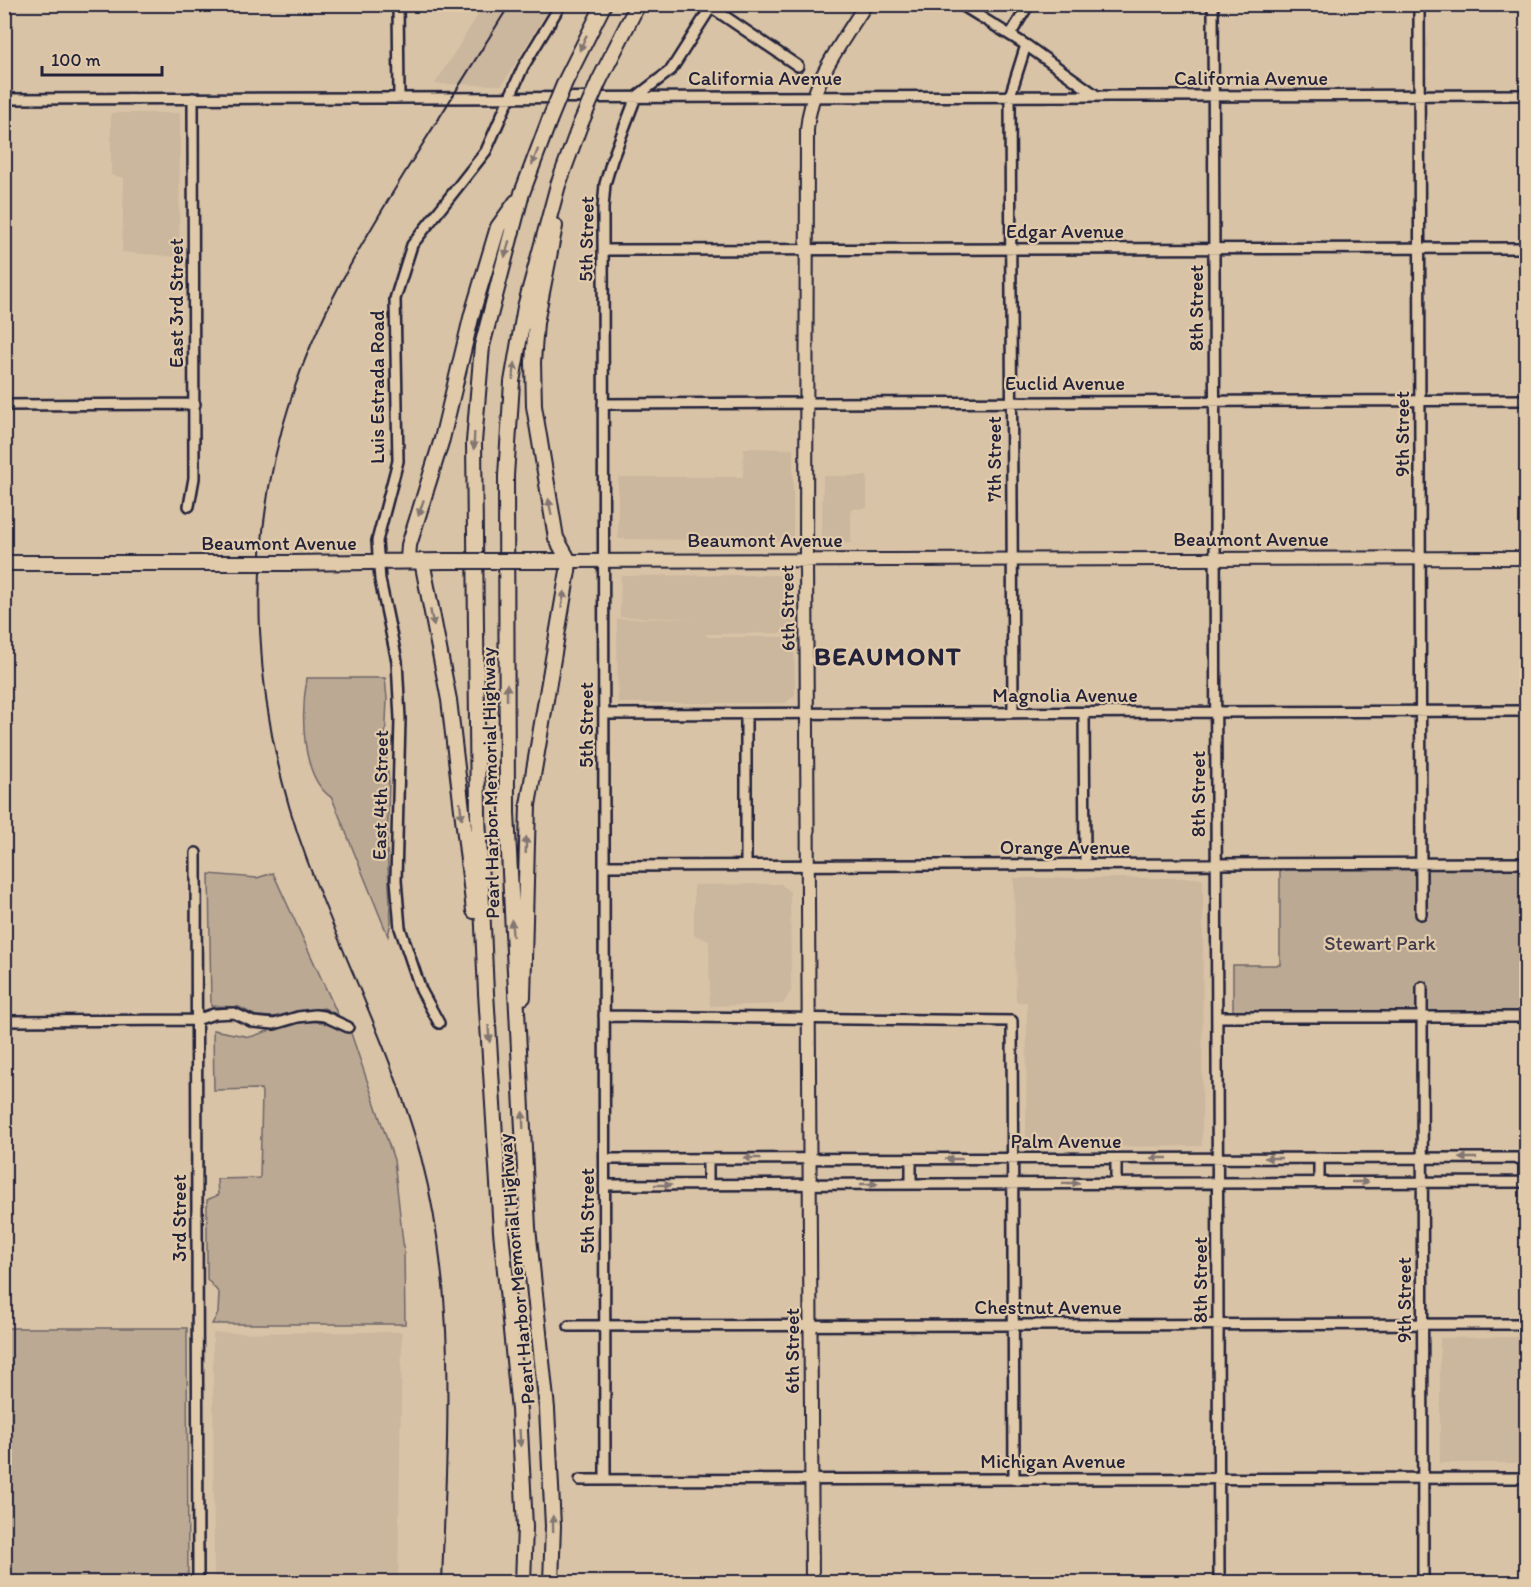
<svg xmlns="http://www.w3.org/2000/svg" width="1531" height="1587" font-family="Itim,sans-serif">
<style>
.built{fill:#cbb69e}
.green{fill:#bba994;stroke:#6e6668;stroke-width:1.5}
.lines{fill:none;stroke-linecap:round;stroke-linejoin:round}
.minor-casing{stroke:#22223b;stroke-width:14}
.major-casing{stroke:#22223b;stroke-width:16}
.highway-casing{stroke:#22223b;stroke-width:18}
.minor{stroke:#e1caaa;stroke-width:9}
.major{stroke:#e1caaa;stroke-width:12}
.highway{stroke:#e1caaa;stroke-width:14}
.rail{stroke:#22223b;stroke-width:2}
.highway-bridge-casing{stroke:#22223b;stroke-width:18;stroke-linecap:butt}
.highway-bridge{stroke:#e1caaa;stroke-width:14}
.oneway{fill:#827672}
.labels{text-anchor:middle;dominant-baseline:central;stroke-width:4.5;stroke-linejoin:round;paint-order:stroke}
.street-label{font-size:20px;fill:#22223b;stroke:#e1caaa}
.park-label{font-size:20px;fill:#413d4d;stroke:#e1caaa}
.district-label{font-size:26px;font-weight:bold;letter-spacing:1.5px;fill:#22223b;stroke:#e1caaa}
</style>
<rect width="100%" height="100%" fill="#d9c3a6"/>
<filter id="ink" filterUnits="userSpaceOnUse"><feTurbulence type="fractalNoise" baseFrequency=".0167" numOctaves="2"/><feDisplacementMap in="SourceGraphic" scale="12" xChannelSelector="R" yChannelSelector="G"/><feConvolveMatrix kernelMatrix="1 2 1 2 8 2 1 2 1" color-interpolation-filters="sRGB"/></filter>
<g filter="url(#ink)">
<!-- built -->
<path class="built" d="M484 5H551L502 85 435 84Z
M111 113H180L179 257 122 252 124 178 111 175Z
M744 448 793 449V541L618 539V477H743Z
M823 476H867V508L851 509V543H822Z
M787 575 792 579 794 633 706 634 707 637H794L795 695 786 703H618L617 619 707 618 620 617 621 576Z
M1014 878H1196L1203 880 1202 1146 1026 1147 1027 1002H1016Z
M781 884 790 892 791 991 783 1004 710 1006 709 941 694 935V885Z
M402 1332 398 1582H214L213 1333Z
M1526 1337V1463H1440V1338Z"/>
<!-- green -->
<path class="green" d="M307 678H385L387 699 385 744 389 784 387 847 391 922 388 936 332 798C300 777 301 712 307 678Z
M1526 867V1018L1233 1015V965H1280V868Z
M273 873 338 1015 324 1008 273 1017 256 1016 239 1007 211 1006 209 874 257 878Z
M298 1021 324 1022 351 1033 394 1160 404 1252 405 1324H212L218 1313 219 1293 207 1279V1200L218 1195 217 1179 260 1178 262 1093 261 1089 214 1090 213 1030 250 1037Z
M5 1328H187L188 1582H5Z"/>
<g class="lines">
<!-- minor casing -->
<g class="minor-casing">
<path id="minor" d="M398 4 399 96
M960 4 1026 45 1097 96
M1213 4 1219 1582
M1419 4 1421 914
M711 7 798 66
M1010 35 1029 4
M4 99 1526 95
M603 250 1526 248
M603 404 1526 400
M4 405 195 404
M189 506 194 478 193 98
M1013 713 1010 96 1026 45
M1084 713 1085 864
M604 714 1526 711
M746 714V865
M196 853 198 1582
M604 866 1526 863
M1422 987 1423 1582
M604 1016 1012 1021 1014 1479
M1217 1017H1526
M4 1021 196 1020 214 1014 234 1013 253 1022 274 1024 298 1017 315 1015 324 1016 348 1027
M439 1023 421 990 400 928 396 880 400 719 397 661 380 580 377 541 398 461 395 299 412 245 486 151 523 67 561 4
M1319 1158V1182
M1524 1158V1182
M605 1159 1526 1158
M708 1159V1185
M911 1159V1184
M1116 1183V1159
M605 1185 1526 1182
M569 1326 1526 1324
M580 1480 1526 1478
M605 1480 603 208 605 184 612 160 636 97 671 70 713 4"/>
</g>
<!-- major casing -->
<g class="major-casing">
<path id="major" d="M569 561 1526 558
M812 1582 806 560 807 130C810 83 841 44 866 4"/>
</g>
<!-- highway casing -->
<g class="highway-casing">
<path id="highway" d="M599 81 638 4
M565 82 604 4
M408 560 409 545 442 439 472 314 498 227 516 202
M422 561 449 700 474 911
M534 561H569
M4 563H213
M289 563 446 561
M523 997 528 805 568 571 569 561 556 538 534 406 533 362 536 323 555 226
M523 1582 525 1527 519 1410 501 1231 486 993 478 815 474 442 482 346 522 193 549 121
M551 1582 553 1526 547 1409 528 1228 507 813 506 476 512 382 525 307 558 185 580 125"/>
</g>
<!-- minor -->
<use href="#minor" class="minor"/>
<!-- major -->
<use href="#major" class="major"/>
<!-- highway -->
<use href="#highway" class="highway"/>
<!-- rail -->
<path class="rail" d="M442 1582C447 1440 458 1296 421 1157 393 1055 344 959 307 860 252 713 242 549 291 399 318 313 365 238 412 161 445 109 477 57 510 4"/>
<!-- highway-bridge casing -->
<g class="highway-bridge-casing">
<path id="highway-bridge" d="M549 121 565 82
M580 125 599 81
M446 561H534
M213 563H289"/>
</g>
<!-- highway-bridge -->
<use href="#highway-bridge" class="highway-bridge"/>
</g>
<!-- one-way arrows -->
<defs><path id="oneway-solid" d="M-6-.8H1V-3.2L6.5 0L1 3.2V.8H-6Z" transform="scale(1.5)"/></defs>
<g class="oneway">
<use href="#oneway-solid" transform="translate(583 43) rotate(115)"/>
<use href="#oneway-solid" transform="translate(535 157) rotate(111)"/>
<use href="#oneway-solid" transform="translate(507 249) rotate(105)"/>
<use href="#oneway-solid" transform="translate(514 371) rotate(-82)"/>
<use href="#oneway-solid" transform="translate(474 441) rotate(92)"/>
<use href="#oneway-solid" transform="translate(550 507) rotate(-100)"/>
<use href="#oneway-solid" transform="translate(421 508) rotate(108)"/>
<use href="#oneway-solid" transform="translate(563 599) rotate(-80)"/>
<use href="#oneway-solid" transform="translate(432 618) rotate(79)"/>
<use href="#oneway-solid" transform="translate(507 692) rotate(-90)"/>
<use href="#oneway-solid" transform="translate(461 811) rotate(84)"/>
<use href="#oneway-solid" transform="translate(526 845) rotate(-88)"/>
<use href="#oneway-solid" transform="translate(512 928) rotate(-94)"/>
<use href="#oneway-solid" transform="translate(489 1034) rotate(86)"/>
<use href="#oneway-solid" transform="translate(523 1120) rotate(-92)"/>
<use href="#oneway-solid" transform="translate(752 1158) rotate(180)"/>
<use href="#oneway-solid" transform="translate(1159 1158) rotate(180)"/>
<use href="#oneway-solid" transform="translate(1273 1158) rotate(180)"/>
<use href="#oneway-solid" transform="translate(1468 1158) rotate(-180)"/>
<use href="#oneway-solid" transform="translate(954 1159) rotate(-180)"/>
<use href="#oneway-solid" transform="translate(1360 1182)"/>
<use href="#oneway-solid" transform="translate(1071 1183)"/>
<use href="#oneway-solid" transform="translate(869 1184)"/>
<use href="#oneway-solid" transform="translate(663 1185)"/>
<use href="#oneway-solid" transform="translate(520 1438) rotate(87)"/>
<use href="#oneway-solid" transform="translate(553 1524) rotate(-91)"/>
</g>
</g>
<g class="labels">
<!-- street labels -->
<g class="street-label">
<text x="765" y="78">California Avenue</text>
<text x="1251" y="78">California Avenue</text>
<text x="1065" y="231">Edgar Avenue</text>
<text transform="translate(586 239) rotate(-89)">5th Street</text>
<text transform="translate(176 303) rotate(-90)">East 3rd Street</text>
<text transform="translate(1196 308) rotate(-90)">8th Street</text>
<text x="1065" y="383">Euclid Avenue</text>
<text transform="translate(377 387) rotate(-90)">Luis Estrada Road</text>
<text transform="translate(1402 434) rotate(-90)">9th Street</text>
<text transform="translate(994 459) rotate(-90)">7th Street</text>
<text x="1251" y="539">Beaumont Avenue</text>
<text x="765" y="540">Beaumont Avenue</text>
<text x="279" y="543">Beaumont Avenue</text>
<text transform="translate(787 608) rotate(-91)">6th Street</text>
<text x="1065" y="695">Magnolia Avenue</text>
<text transform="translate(586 725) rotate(-90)">5th Street</text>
<text transform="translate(490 783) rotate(-91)">Pearl Harbor Memorial Highway</text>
<text transform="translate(1198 794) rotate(-90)">8th Street</text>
<text transform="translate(380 795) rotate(-89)">East 4th Street</text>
<text x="1065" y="847">Orange Avenue</text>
<text x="1066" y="1141">Palm Avenue</text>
<text transform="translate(587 1211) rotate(-90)">5th Street</text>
<text transform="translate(179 1218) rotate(-90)">3rd Street</text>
<text transform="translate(516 1269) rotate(-95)">Pearl Harbor Memorial Highway</text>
<text transform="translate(1200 1280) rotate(-90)">8th Street</text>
<text transform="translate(1404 1300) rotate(-90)">9th Street</text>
<text x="1048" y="1307">Chestnut Avenue</text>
<text transform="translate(792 1351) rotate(-90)">6th Street</text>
<text x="1053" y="1461">Michigan Avenue</text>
</g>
<!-- park labels -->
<g class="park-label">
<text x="1380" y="943">Stewart Park</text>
</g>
<!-- district labels -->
<g class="district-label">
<text x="888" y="656">BEAUMONT</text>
</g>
</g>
<!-- margin -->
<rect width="1531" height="1587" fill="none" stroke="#e1caaa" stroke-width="24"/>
<rect x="12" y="12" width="1507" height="1563" fill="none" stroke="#22223b" stroke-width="2" filter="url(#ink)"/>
<!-- scale -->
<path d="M42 66v9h120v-9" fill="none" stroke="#22223b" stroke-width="3"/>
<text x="51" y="66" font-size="18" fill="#22223b" stroke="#e1caaa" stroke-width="4.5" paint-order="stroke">100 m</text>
</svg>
